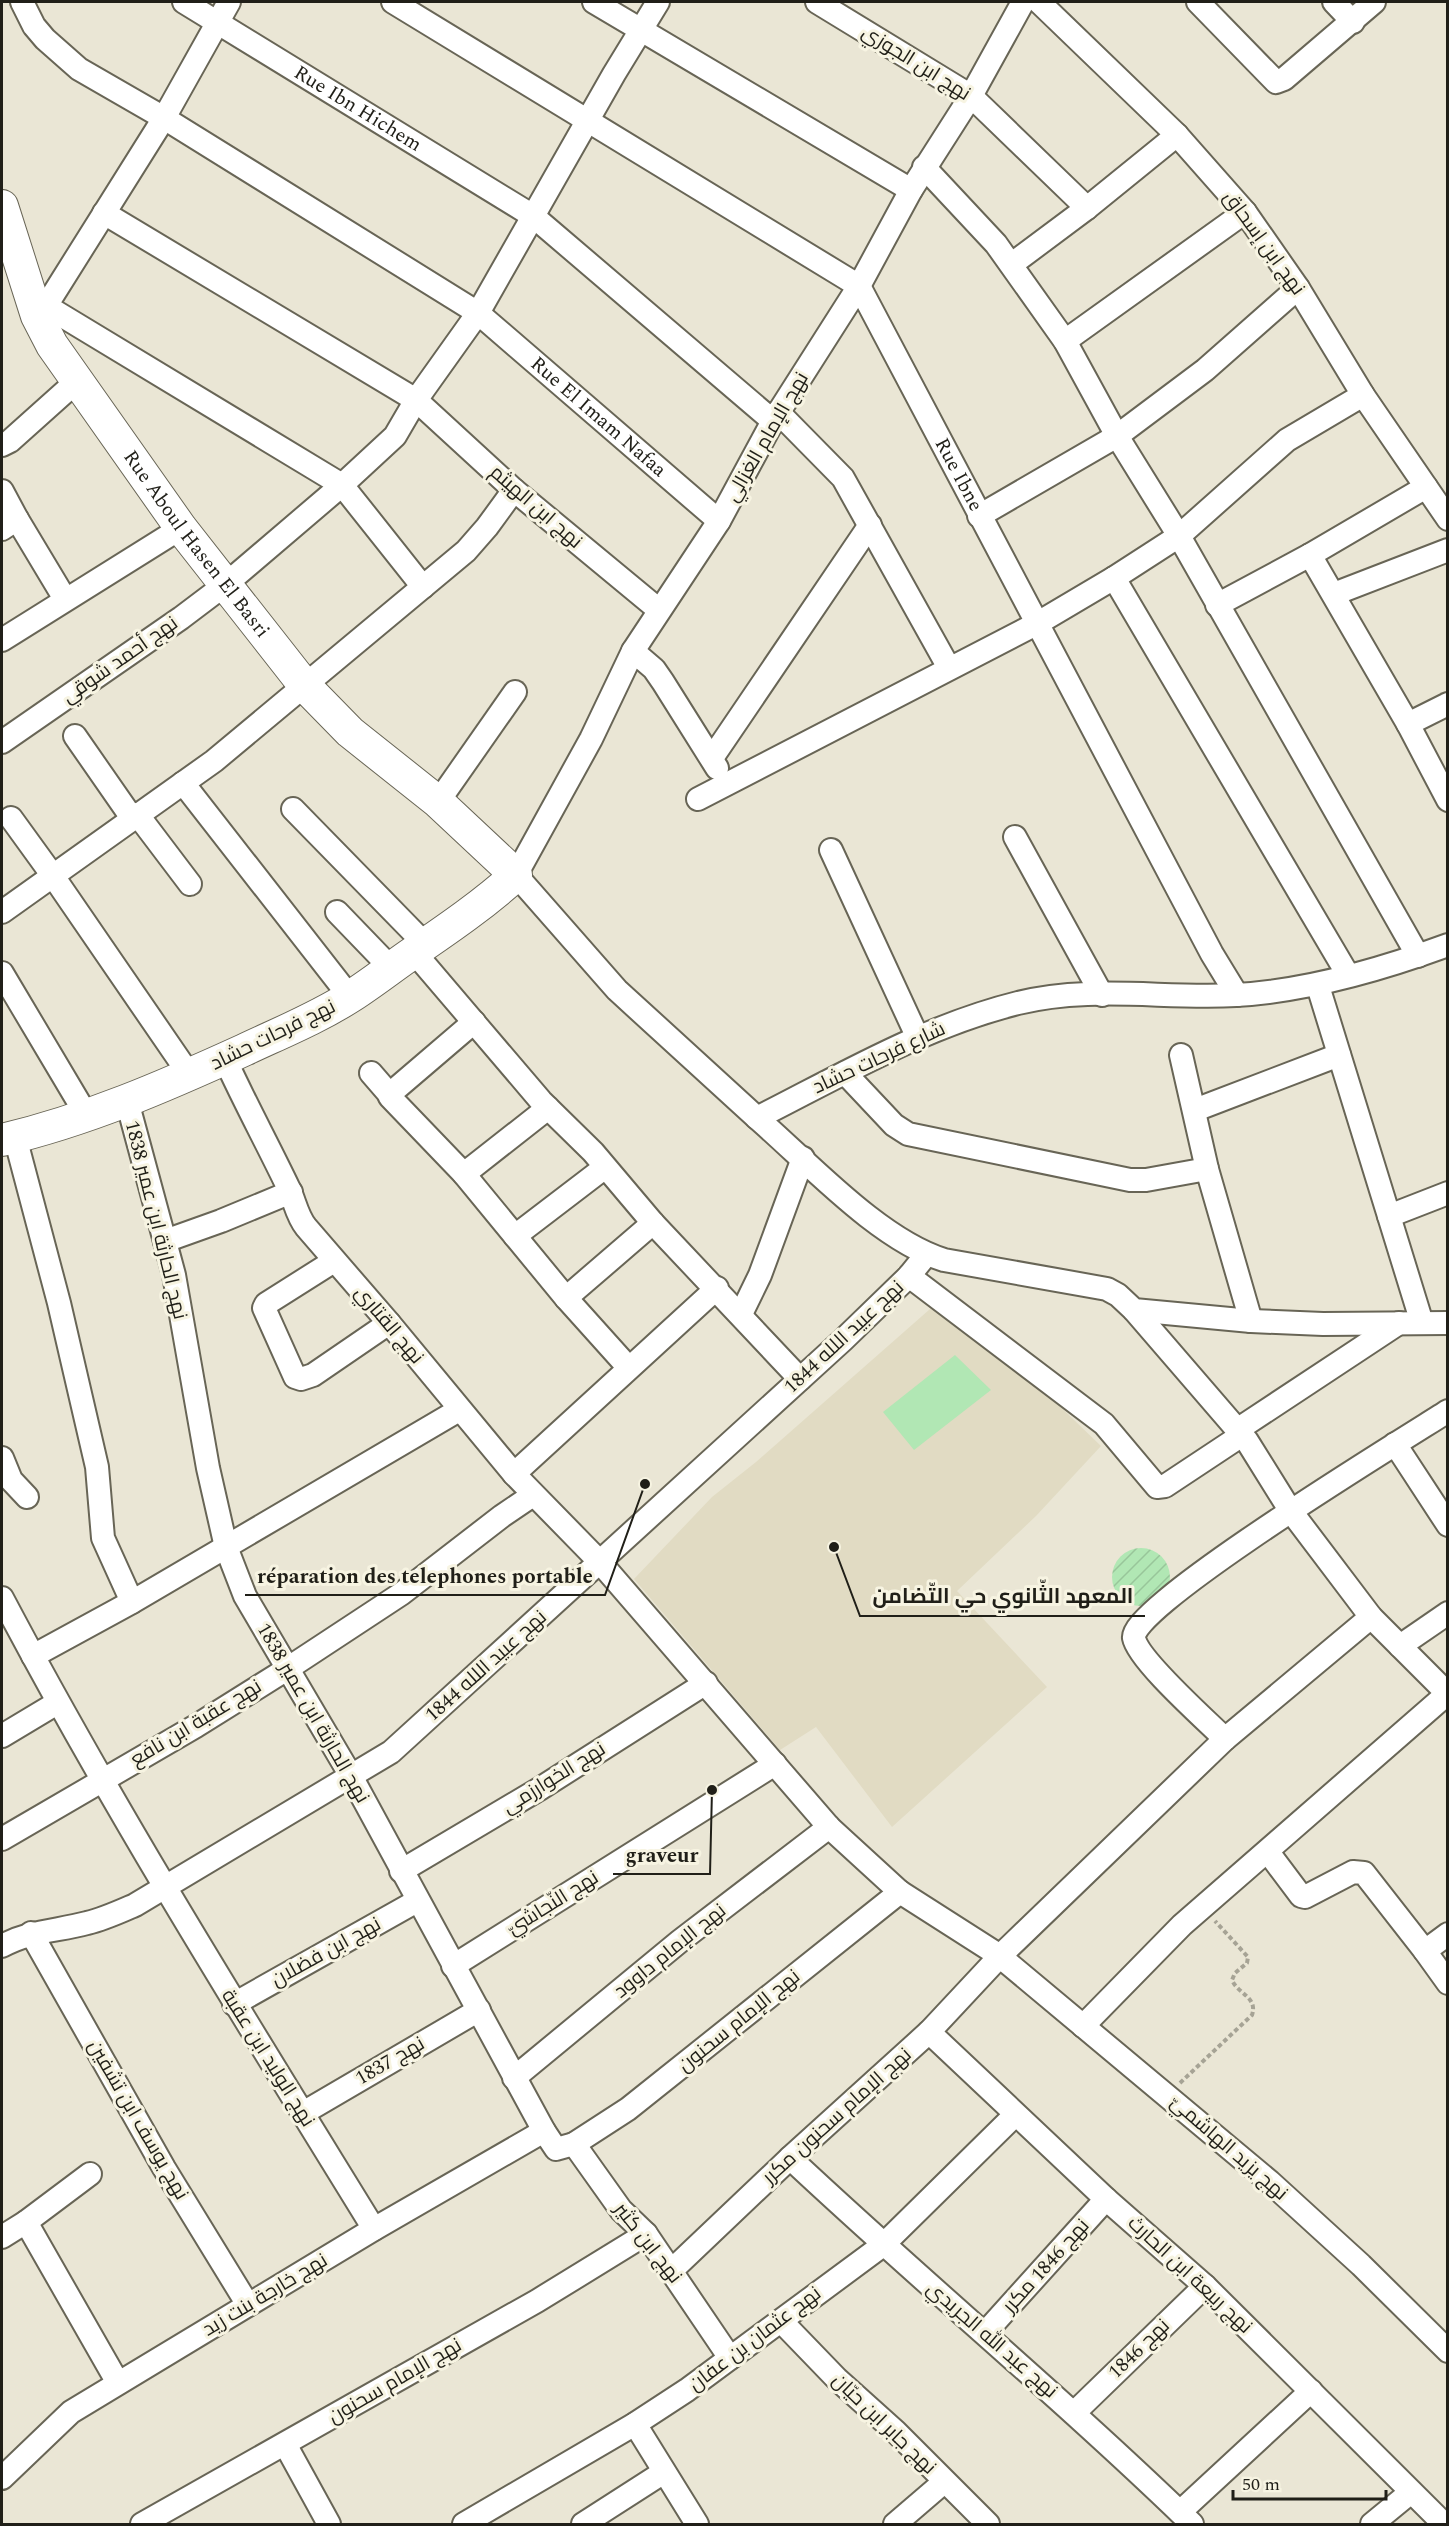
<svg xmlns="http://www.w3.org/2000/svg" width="1449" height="2526" font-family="Spectral,Cairo,serif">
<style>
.built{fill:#e1dbc3}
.grass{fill:#b1e7b4}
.garden{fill:url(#garden-furrows)}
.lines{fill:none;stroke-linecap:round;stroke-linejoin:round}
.street-casing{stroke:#686556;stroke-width:26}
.secondary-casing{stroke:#686556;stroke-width:34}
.path{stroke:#a6a395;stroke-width:4;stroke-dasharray:4.5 3;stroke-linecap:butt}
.street{stroke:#fff;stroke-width:22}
.secondary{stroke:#fff;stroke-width:32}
.labels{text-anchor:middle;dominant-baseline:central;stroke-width:6;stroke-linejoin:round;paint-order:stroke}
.street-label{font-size:20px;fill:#201f18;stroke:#f7f4e2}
.leader{fill:none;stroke:#201f18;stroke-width:2}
.callout-dot{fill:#201f18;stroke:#f7f4e2;stroke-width:2}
.callout-label{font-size:21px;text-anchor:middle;font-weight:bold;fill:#201f18;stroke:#f7f4e2;stroke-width:6;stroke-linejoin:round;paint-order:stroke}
</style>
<defs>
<pattern id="garden-furrows" width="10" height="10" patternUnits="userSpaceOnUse" patternTransform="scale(1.5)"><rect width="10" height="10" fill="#b1e7b4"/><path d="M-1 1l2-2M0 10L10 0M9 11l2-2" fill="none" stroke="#98c69a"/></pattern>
</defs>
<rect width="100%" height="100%" fill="#eae6d5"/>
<!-- built -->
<path class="built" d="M938 1302 1014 1362 1101 1446 1036 1516 957 1591 1047 1687 892 1827 816 1727 780 1750 634 1579 712 1497 756 1462Z"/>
<!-- grass -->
<path class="grass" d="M955 1355 991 1390 914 1450 883 1412Z"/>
<!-- garden -->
<path class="garden" d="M1112 1577a29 29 0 1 1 58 0a29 29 0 1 1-58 0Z"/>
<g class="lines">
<!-- street casing -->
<g class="street-casing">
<g id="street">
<path id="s1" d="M22 2 34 26 45 39 79 69 164 118 478 313 719 521"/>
<path id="s2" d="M184 2 533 216 773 421"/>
<path id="s3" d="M393 2 859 286 1212 954 1237 995"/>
<path d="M594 2 911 190"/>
<path d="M817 2 971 96 1087 208"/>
<path d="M1023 2 971 96 911 190 859 286 773 421 719 521 633 651 591 739 516 875 617 990 757 1118C842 1075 925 1026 1018 1003 1089 985 1164 999 1236 995 1308 991 1380 970 1448 945"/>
<path d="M1039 2 1177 135 1245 212 1298 288 1363 395 1448 519"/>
<path d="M1198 2 1276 82 1284 79 1374 2"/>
<path d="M1334 2 1353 22"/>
<path d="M924 167 996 244 1065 341 1117 436 1179 536 1418 956"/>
<path d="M104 213 416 400 514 490 659 610"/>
<path d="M1012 264 1087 208 1177 135"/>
<path d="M46 306 342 485 423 587"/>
<path d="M37 316 46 306 164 118 229 2"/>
<path d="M1065 341 1245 212"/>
<path d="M778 412 843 478 949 668"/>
<path d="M2 445 10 441 77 381"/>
<path d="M2 491 17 519"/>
<path d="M979 516 1117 436 1205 370 1298 288"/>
<path d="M2 529 17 519 65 599"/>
<path d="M1310 555 1408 724 1448 800"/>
<path d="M1114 578 1348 975"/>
<path d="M1334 594 1448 550"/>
<path d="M1217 605 1310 555 1426 487"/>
<path d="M2 640 181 528"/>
<path d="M633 651 654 669 663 682 717 768"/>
<path d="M1408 724 1448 704"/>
<path d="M75 736 132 818"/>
<path d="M2 742 181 618 226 584 342 485 395 436 416 400 478 313 614 74 658 2"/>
<path d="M712 758 870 525"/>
<path d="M183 783 350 997"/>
<path d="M698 799 1038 623 1114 578 1179 536 1287 440 1363 395"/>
<path d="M438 802 515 692"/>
<path d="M293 809 425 944"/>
<path d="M137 814 190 884"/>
<path d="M11 818 53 876 189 1074"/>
<path d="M1015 837 1102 995"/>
<path d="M831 850 917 1036"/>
<path d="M2 912 214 761 466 551 487 527 514 490"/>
<path d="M337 912 391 968"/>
<path d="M414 952 541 1101 593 1152 653 1223 800 1379"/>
<path d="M2 973 87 1116"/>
<path d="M1318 986 1422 1323"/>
<path d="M474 1022 391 1093 390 1097 464 1174 566 1298 628 1367"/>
<path d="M1181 1055 1207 1169 1251 1321"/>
<path d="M225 1059C245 1103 268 1145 289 1189 295 1202 297 1216 306 1227L389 1323 514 1474 599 1561 829 1827 900 1892 997 1954 1270 2182 1361 2265 1448 2351"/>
<path d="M371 1073 390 1095"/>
<path d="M845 1073 894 1125 908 1134 1130 1180H1146L1207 1169"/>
<path d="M127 1101 174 1275 208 1468 226 1547 245 1596 351 1776 544 2131 556 2149 574 2144 621 2210 646 2234 730 2358"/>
<path d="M1195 1110 1339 1055"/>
<path d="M757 1118C809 1163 879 1240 944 1260L1107 1289 1118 1295 1134 1310 1251 1321 1323 1324 1448 1323"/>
<path d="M15 1137 59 1303 97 1467 103 1538 132 1602"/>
<path d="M464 1174 548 1108"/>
<path d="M1389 1216 1448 1193"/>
<path d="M515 1236 604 1168"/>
<path d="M165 1241 221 1221 291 1192"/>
<path d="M334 1261 266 1304 264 1308 295 1377 301 1379 313 1375 389 1323"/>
<path d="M909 1276 1104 1424 1157 1487 1165 1486 1242 1435"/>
<path d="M566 1298 653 1223"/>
<path d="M1134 1310 1247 1441 1290 1510 1371 1617 1448 1694"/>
<path d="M741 1314 760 1275 803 1158"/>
<path d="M1237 1430 1399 1323"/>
<path d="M1395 1444 1448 1525"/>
<path d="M2 1458 11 1480 27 1497"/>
<path d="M514 1474 717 1288"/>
<path d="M2 1598C116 1814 246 2021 374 2229"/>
<path d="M1400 1646 1448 1613"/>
<path d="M33 1656 132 1602 459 1410"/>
<path d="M2 1736 57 1703"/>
<path d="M1225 1739 1371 1617"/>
<path d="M2 1839 196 1726 287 1669 401 1594 502 1516 533 1495"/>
<path d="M1268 1852 1301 1896 1305 1897 1353 1872 1364 1873 1425 1951 1448 1934"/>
<path d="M401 1871 541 1788 706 1683"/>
<path d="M31 1933 164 2168 248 2305"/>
<path d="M2 1946C29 1931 57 1931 87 1923 104 1919 119 1912 135 1905L391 1752 843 1340 909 1276 926 1255"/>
<path d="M1425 1951 1448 1983"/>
<path d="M453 1966 775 1764"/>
<path d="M234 2004 417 1901"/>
<path d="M1083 2026 1182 1925 1447 1694"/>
<path d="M929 2032 1106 2199 1205 2286 1444 2524"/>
<path d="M514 2078 680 1941 829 1827"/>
<path d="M303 2113 479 2010"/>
<path d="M574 2144 628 2109 900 1892"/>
<path d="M790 2158C922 2282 1062 2398 1192 2524"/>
<path d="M26 2222 90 2174"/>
<path d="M2 2237 26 2222 118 2383"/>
<path d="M671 2271 790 2158 929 2032 1000 1956 1225 1739C1206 1720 1138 1660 1134 1638 1128 1607 1409 1436 1448 1411"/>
<path d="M781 2321 837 2379 896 2432 988 2524"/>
<path d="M985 2333 1106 2199"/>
<path d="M1074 2413 1205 2286"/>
<path d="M635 2424 697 2524"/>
<path d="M285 2444 329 2524"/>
<path d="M2 2478 71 2412 374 2229 544 2131"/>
<path d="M1180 2512 1311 2391"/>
<path d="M142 2524 537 2301 646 2234"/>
<path d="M464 2524 635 2424 687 2390 883 2245 1015 2115"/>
<path d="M583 2524 664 2472"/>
<path d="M895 2524 944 2482"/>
<path d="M1372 2524 1411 2492"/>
</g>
</g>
<!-- secondary casing -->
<g class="secondary-casing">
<g id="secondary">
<path id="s4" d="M2 206 37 316 52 345 181 528 305 686 350 732 438 802 516 875C484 904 449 928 414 952 392 967 372 983 350 997 317 1018 280 1033 244 1050 165 1086 87 1120 2 1140"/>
</g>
</g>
<!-- path -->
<path class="path" d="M1180 2083 1252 2015C1258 1997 1238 1994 1232 1980L1235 1973 1247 1963 1248 1957 1215 1921"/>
<!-- street -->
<use href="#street" class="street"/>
<!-- secondary -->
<use href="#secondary" class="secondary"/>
</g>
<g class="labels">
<!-- street labels -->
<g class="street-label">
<text transform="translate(916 63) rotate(32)">نهج ابن الجوزي</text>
<text stroke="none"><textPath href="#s2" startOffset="204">Rue Ibn Hichem</textPath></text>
<text transform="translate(1264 243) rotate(54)">نهج ابن إسحاق</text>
<text stroke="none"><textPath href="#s1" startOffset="716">Rue El Imam Nafaa</textPath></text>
<text transform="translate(767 437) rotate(-60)">نهج الإمام الغزالي</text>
<text stroke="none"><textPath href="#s3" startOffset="759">Rue Ibne</textPath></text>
<text transform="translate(536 507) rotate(41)">نهج ابن الهيثم</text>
<text stroke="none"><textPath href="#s4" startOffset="394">Rue Aboul Hasen El Basri</textPath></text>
<text transform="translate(120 660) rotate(-35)">نهج أحمد شوقي</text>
<text transform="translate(273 1035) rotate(-26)">نهج فرحات حشاد</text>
<text transform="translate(879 1058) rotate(-25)">شارع فرحات حشاد</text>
<text transform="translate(156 1220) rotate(76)">نهج الحارثة ابن عمير 1838</text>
<text transform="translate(389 1325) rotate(50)">نهج القتاري</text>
<text transform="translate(844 1337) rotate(-43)">نهج عبيد اللله 1844</text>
<text transform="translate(486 1666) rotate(-42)">نهج عبيد اللله 1844</text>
<text transform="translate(313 1713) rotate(60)">نهج الحارثة ابن عمير 1838</text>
<text transform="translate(196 1723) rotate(-31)">نهج عقبة ابن نافع</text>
<text transform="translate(554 1778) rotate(-32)">نهج الخوارزمي</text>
<text transform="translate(553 1903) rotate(-32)">نهج النّجاشيّ</text>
<text transform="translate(670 1951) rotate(-39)">نهج الإمام داوود</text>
<text transform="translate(326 1952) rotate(-29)">نهج ابن فضلان</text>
<text transform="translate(739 2021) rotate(-39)">نهج الإمام سحنون</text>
<text transform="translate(268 2058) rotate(58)">نهج الوليد ابن عقبة</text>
<text transform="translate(390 2061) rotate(-30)">نهج 1837</text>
<text transform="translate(837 2116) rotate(-42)">نهج الإمام سحنون مكرر</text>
<text transform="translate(138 2120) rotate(60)">نهج يوسف ابن تشفين</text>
<text transform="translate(1229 2148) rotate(41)">نهج يزيد الهاشميّ</text>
<text transform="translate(648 2243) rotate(52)">نهج ابن كثير</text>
<text transform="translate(1046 2266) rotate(-48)">نهج 1846 مكرر</text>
<text transform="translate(1190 2275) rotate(43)">نهج ربيعة ابن الحارث</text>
<text transform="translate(265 2295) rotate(-31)">نهج خارجة بنت زيد</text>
<text transform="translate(755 2339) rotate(-37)">نهج عثمان بن عفان</text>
<text transform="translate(992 2340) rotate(41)">نهج عبد الله الجريدي</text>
<text transform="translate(1139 2349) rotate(-44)">نهج 1846</text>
<text transform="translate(395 2381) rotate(-30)">نهج الإمام سحنون</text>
<text transform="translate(884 2424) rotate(44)">نهج جابر ابن حيّان</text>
</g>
</g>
<!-- callouts -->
<path class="leader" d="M645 1484L605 1595H245M834 1547L860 1616H1145M712 1790L710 1874H613"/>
<g class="callout-dot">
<circle cx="645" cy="1484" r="6"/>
<circle cx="834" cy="1547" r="6"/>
<circle cx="712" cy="1790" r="6"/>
</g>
<g class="callout-label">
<text x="425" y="1583">réparation des telephones portable</text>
<text x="1003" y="1603">المعهد الثّانوي حي التّضامن</text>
<text x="662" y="1862">graveur</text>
</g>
<!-- border -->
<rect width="1449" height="2526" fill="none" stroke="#201f18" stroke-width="6"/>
<!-- scale -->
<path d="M1233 2490v9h153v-9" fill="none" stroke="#201f18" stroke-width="3"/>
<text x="1242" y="2490" font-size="18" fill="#201f18" stroke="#f7f4e2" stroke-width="4.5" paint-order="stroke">50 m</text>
</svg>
